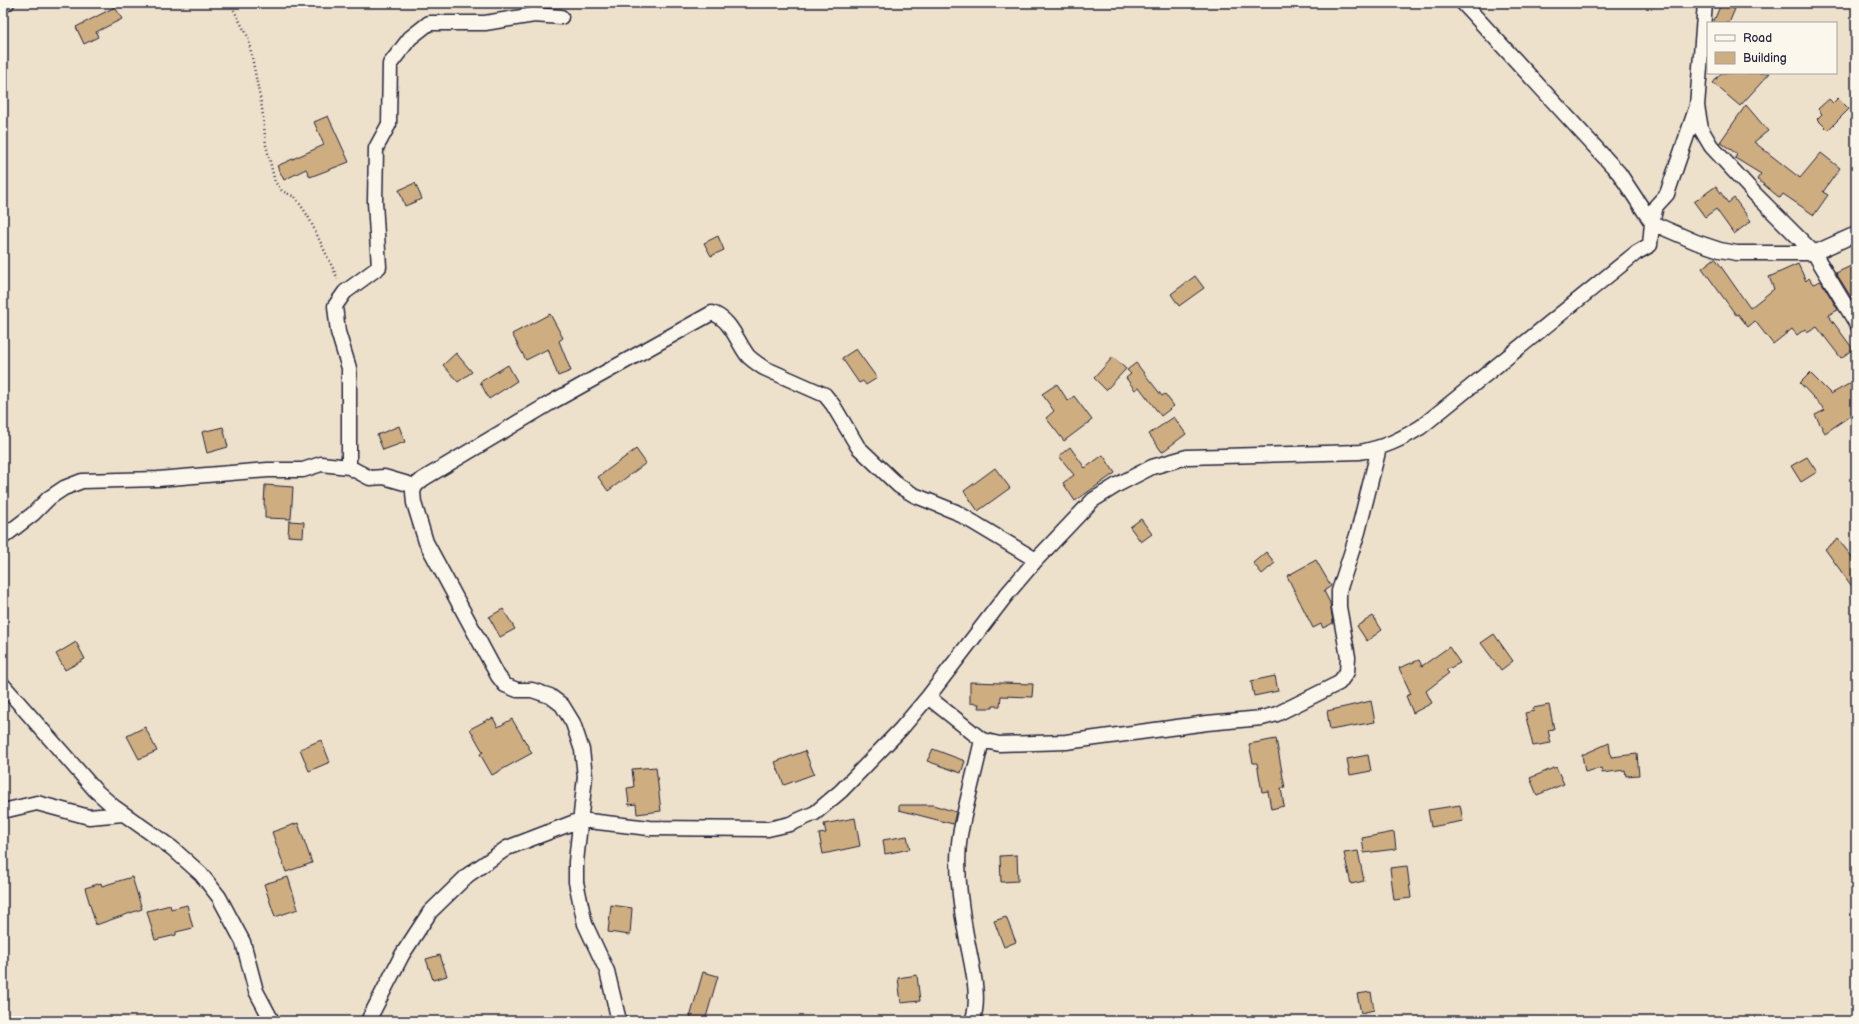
<svg xmlns="http://www.w3.org/2000/svg" width="1859" height="1024" font-family="'Balsamiq Sans',sans-serif">
<style>
.building{fill:#cead81;stroke:#22223b}
.lines{fill:none;stroke-linecap:round;stroke-linejoin:round}
.minor-casing{stroke:#22223b;stroke-width:17}
.path{stroke:#22223b;stroke-width:2.5;stroke-dasharray:1 3;stroke-linecap:butt}
.minor{stroke:#fbf7ec;stroke-width:14}
</style>
<rect width="100%" height="100%" fill="#eee1cc"/>
<filter id="ink" filterUnits="userSpaceOnUse"><feTurbulence type="fractalNoise" baseFrequency=".025" numOctaves="2"/><feDisplacementMap in="SourceGraphic" scale="8" xChannelSelector="R" yChannelSelector="G"/><feConvolveMatrix kernelMatrix="1 2 1 2 8 2 1 2 1" color-interpolation-filters="sRGB"/></filter>
<g filter="url(#ink)">
<!-- building -->
<path class="building" d="M1721 4 1735 9 1729 23H1713Z
M115 7 122 19 96 32 98 37 84 44 76 27Z
M1721 73H1770L1740 106 1713 83Z
M1838 98 1849 109 1828 130 1817 119 1822 114 1818 109 1829 99 1833 103Z
M1746 105 1768 131 1754 142 1800 178 1821 153 1840 168 1823 192 1828 195 1814 215 1783 194 1780 198 1757 179 1761 174 1735 158 1737 154 1720 142Z
M328 116 349 162 310 177 306 169 284 180 277 166 324 145 314 122Z
M415 183 422 199 405 206 399 190Z
M1716 186 1728 203 1734 198 1751 221 1734 234 1716 209 1705 217 1694 202Z
M718 236 724 250 711 256 704 243Z
M1715 258 1750 308 1774 289 1769 277 1798 264 1806 281 1809 278 1813 284 1821 281 1838 310 1828 315 1853 349 1841 358 1817 327 1807 333 1805 329 1797 335 1792 329 1773 344 1755 321 1748 327 1738 314 1736 315 1702 268Z
M1853 265 1856 272V301L1854 302 1836 273Z
M1195 276 1204 288 1179 306 1171 294Z
M550 314 563 338 559 341 571 371 558 376 548 349 526 360 512 334Z
M856 349 877 378 866 385 863 381 859 383 842 358Z
M456 353 472 372 458 382 443 365Z
M1113 357 1126 369 1106 390 1094 378Z
M1136 363 1162 396 1165 394 1174 406 1161 416 1139 387 1135 390 1126 378 1131 374 1127 370Z
M508 365 517 381 489 399 480 382Z
M1810 373 1831 394 1856 380V412L1825 433 1815 415 1825 410 1800 383Z
M1057 384 1068 401 1074 396 1092 420 1064 441 1046 418 1054 411 1042 394Z
M1174 417 1186 434 1162 452 1149 434Z
M399 426 405 442 383 450 377 435Z
M223 427 228 447 207 453 202 432Z
M1070 447 1085 468 1103 455 1115 473 1075 501 1063 483 1074 475 1059 456Z
M636 449 646 463 608 491 598 477Z
M1807 457 1817 472 1801 482 1791 466Z
M995 468 1010 488 978 511 964 491Z
M265 485 293 487 291 519 265 518V505H264Z
M1141 519 1152 534 1141 542 1130 527Z
M289 521 304 522 303 537 288 536Z
M1838 539 1856 562V592L1825 549Z
M1266 552 1275 563 1262 574 1253 563Z
M1316 560 1331 586 1324 591 1330 603 1333 623 1323 628 1321 624 1313 628 1287 576Z
M503 609 515 629 500 637 489 617Z
M1373 616 1382 630 1367 641 1357 626Z
M1494 634 1513 661 1501 670 1481 643Z
M76 642 85 659 65 670 56 654Z
M1449 647 1460 663 1446 670 1449 673 1426 691 1432 703 1413 713 1406 696 1411 694 1399 668 1419 660 1422 666Z
M1275 676 1278 691 1254 696 1251 681Z
M970 682 1033 684 1032 697 1001 696 1000 706H993V708H978L979 704 970 703Z
M1371 701 1375 722 1330 730 1327 711Z
M1549 705 1554 729 1548 730 1551 743 1533 746 1525 713 1534 711 1533 708Z
M493 718 498 727 512 719 532 753 492 775 480 754 483 752 470 729 489 719V720Z
M145 727 157 751 139 759 127 736Z
M1276 739 1285 788H1281L1284 806 1271 809 1268 791 1262 792 1257 763H1253L1249 744Z
M321 740 330 762 309 771 300 749Z
M1609 743 1611 757 1637 754 1639 775 1626 776 1625 770 1602 773 1601 768 1585 772 1582 755Z
M933 749 965 761 961 773 927 761Z
M805 751 814 774 784 785 775 762Z
M1368 755 1371 771 1350 775 1347 759Z
M656 767 661 811 637 814 636 804 629 805 627 788 634 787 632 769Z
M1556 767 1564 784 1537 795 1530 778Z
M899 805H933L956 812 953 824 899 810Z
M1460 805 1463 821 1431 827 1428 810Z
M855 818 860 846 823 854 819 834 826 833 824 824Z
M298 823 312 863 286 872 272 832Z
M1394 832 1396 849 1364 853 1362 838Z
M907 836 910 849 885 854 883 840Z
M1358 851 1364 881 1351 884 1344 853Z
M1017 855 1018 881 1001 882 1000 856Z
M1407 866 1411 898 1394 900 1390 868Z
M132 877 142 909 96 925 85 888 101 883 102 886Z
M288 877 298 909 275 917 264 884Z
M170 905 171 909 187 905 193 928 176 932V935L155 940 147 911Z
M611 905 632 908 630 935 608 932Z
M1006 917 1016 942 1004 947 994 921Z
M440 955 447 976 433 980 426 959Z
M703 972 718 976 705 1021H689Z
M917 975 920 1001 901 1003 898 978Z
M1371 992 1374 1010 1361 1013 1357 994Z"/>
<g class="lines">
<!-- minor casing -->
<g class="minor-casing">
<path id="minor" d="M1463 3 1619 173 1652 223 1696 242 1720 250 1737 253H1814L1856 234
M1705 3 1697 106 1701 129 1711 146 1755 194 1814 253 1856 323
M3 5 7 3
M349 467V368L338 332 335 306 345 292 379 267 375 202 376 148 389 124 390 64 410 38 429 23H485L534 15 561 17
M3 537 33 514 49 498 64 488 82 481 158 479 268 470H303L321 464 349 467 370 478 384 477 415 486
M3 685 95 790 114 807 172 848 201 874 219 897 243 942 256 991 272 1021
M928 697 982 740 999 744 1066 742 1207 723 1262 718 1277 714 1339 683 1347 672 1348 657 1339 607V591L1358 532 1379 448
M3 811 37 803 89 817 123 814
M368 1021 402 955 430 912 468 875 507 848 580 820 649 828 768 829 790 824 815 813 841 791 901 729 928 697 1007 594 1036 560 1093 500 1117 485 1152 467 1187 457 1360 452C1385 447 1400 440 1421 427L1636 253 1650 245 1652 223 1656 206 1667 194 1697 106
M619 1021 607 971 585 924 576 882V862L585 776 582 750 573 723 562 705 550 696 532 690H517L505 685 498 676 426 542 414 503 413 492 415 486 423 479 552 402 712 313C731 319 737 342 748 356 753 361 758 364 764 368L825 395 833 405 858 447 899 486 914 495 956 512 1036 560
M972 1021C982 999 970 958 966 935 960 903 955 867 960 835 966 803 975 772 982 740"/>
</g>
<!-- path -->
<path class="path" d="M230 3 248 37 262 108 266 145 275 182 282 191 295 197 308 216 338 279"/>
<!-- minor -->
<use href="#minor" class="minor"/>
</g>
</g>
<!-- margin -->
<rect width="1859" height="1024" fill="none" stroke="#fbf7ec" stroke-width="16"/>
<rect x="8" y="8" width="1843" height="1008" fill="none" stroke="#22223b" stroke-width="1.5" filter="url(#ink)"/>
<!-- legend -->
<rect x="1707" y="22" width="130" height="52" fill="#fbf7ec" stroke="#a4a2a5"/>
<rect x="1715" y="35" width="20" height="6" fill="#fbf7ec" stroke="#a4a2a5"/>
<text x="1743" y="42" font-size="12" fill="#22223b">Road</text>
<rect x="1715" y="52" width="20" height="12" fill="#cead81" stroke="#a4a2a5"/>
<text x="1743" y="62" font-size="12" fill="#22223b">Building</text>
</svg>
